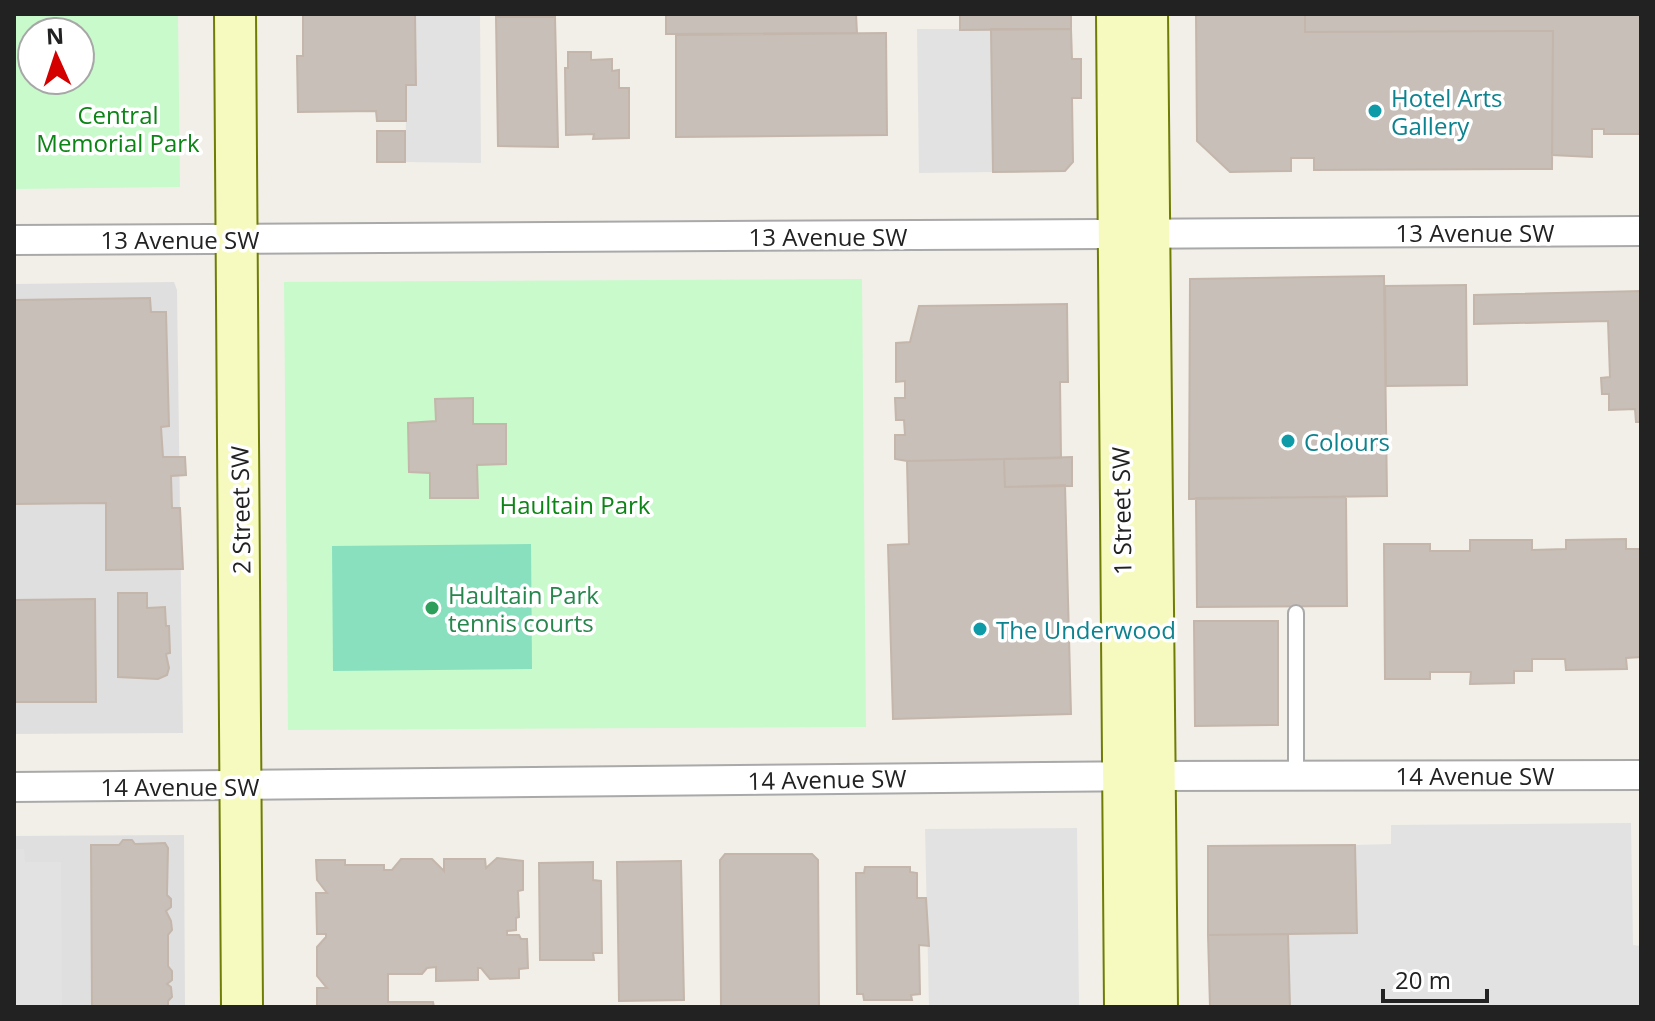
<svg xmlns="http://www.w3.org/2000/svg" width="1655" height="1021" font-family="'Open Sans',sans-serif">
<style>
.residential{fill:#e0dfdf}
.park{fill:#c8facc;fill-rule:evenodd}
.pitch{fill:#88e0be}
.parking{fill:#e2e2e2}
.building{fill:#c7bfb8;stroke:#c4b6ab;stroke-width:2}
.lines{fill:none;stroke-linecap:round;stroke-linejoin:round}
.lane-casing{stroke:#a9a9a9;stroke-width:18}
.street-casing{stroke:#a9a9a9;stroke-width:32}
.secondary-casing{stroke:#707d05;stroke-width:44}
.lane{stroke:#fff;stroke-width:14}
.street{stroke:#fff;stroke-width:28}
.secondary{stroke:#f7fabf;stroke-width:40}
.culture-dot{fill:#0f9aa8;stroke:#fff;stroke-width:3}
.leisure-dot{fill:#2e9e5b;stroke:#fff;stroke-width:3}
.labels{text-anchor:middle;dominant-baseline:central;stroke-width:7;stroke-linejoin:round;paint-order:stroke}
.culture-label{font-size:24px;fill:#0d838f;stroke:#fff;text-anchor:start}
.park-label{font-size:24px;fill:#0c8416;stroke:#fff}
.street-label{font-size:24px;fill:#222;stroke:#fff}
.leisure-label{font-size:24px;fill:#27864d;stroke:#fff;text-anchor:start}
</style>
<rect width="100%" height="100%" fill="#f2efe9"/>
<!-- residential -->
<path class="residential" d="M174 282 177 290 183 733 14 734V284Z
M184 835 185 1007H14V836Z"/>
<!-- park -->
<path class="park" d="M14 14H178L180 187 14 189ZM32 32H80V80H32Z
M862 279 866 727 288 730 284 282Z"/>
<!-- pitch -->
<path class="pitch" d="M531 544 532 669 333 671 332 546Z"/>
<!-- parking -->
<path class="parking" d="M390 14H480L481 163 405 162 406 121H392Z
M917 29H991L993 172 919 173Z
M1631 823 1633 945 1641 946V1007H1290L1288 934 1357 933 1355 845 1391 844V825Z
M1077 828 1079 1007H929L925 829Z
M14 849H24L25 862H61L62 1007H14Z"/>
<!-- building -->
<path class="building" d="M303 14H415L416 85H406V121H377L376 111 298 112 297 56H303Z
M666 14H856L857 33 666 34Z
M960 14H1071V29L960 30Z
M1196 14H1305V32L1553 31 1552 169 1314 170V158H1291V171L1230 172 1197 141Z
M1305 14H1641V134H1604V129H1592V157L1552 155 1553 31 1305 32Z
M496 17H555L558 147 498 146Z
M991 29H1071L1072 59H1081V98H1072L1073 162 1065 171 993 172Z
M886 33 887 135 676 137V35Z
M568 52H591V60L612 59V71L619 70V88H629V138L593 139 594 134 566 135 565 68H568Z
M377 131H405V162H377Z
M1384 276 1387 496 1189 499 1190 279Z
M1466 285 1467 385 1386 386 1385 286Z
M1641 291V422H1636L1635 409 1609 410V394H1602L1601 378 1610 377 1608 321 1474 324V295Z
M150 298 151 312H166L169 426 161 427 163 457H185L186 475 171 476 172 508H180L183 569 106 570V503L14 504V300Z
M1067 304 1068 382H1060L1061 458 907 461 895 459V435H905L904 420H896L895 398H905V381L896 382V343L910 342 919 306Z
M473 398V424H506V464L477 465 478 498H430V473L409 472 408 423 436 421 435 399Z
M1072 457V486L1005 487 1004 459Z
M1004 459 1005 487 1065 485 1071 714 893 719 888 545 909 544 907 461Z
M1346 497 1347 606 1197 607 1196 498Z
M1626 539V549H1641V657L1626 658 1627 669 1566 670 1565 659H1532V671H1514V683L1470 684 1471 672H1430V679H1385L1384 544H1430V551H1470V540H1532V550L1566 549V540Z
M118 593H147V608L165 607 166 626H169L170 653 166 654 169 668 167 675 158 679 118 677Z
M95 599 96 702H14V600Z
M1194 621H1278V725L1195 726Z
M123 840H132L135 844 165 843 168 848 167 895 171 899V907L166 911 171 921 172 930 168 935V966L172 971V980L167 984 171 987 172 997 168 1001V1007H92L91 845H119Z
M1355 845 1357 933 1208 935V846Z
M725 854H812L818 860 819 1007H721L720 860Z
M497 858 523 861V890L518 891 519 917 516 918V930L507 931V935H519L521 939H527L528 968 519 969V978L490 979 481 968H478V980L436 981V967L427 968 422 974H388V1002H433L434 1007H317V988H327L317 976V947L326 937V934H317L316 893H327L317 880 316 860H345V865H384V870H392L401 859H432L444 871V859H485L486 868Z
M681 861 684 1000 619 1001 617 862Z
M593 862V880L601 881 602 953H593L594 960H540L539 863Z
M865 867H910V872L917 873V898H926L929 946 919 945 920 994 911 995 912 1000H864L863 994H857L856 873H864Z
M1288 934 1290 1007H1210L1208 935Z"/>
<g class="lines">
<!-- lane casing -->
<g class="lane-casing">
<path id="lane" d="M1296 613V775"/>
</g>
<!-- street casing -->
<g class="street-casing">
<path id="street" d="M14 240 1641 231
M14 787 1154 776 1641 775"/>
</g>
<!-- secondary casing -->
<g class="secondary-casing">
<path id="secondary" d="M235 14 242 1007
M1117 14 1125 1007
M1147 14 1157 1007"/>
</g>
<!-- lane -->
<use href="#lane" class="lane"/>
<!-- street -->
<use href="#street" class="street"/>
<!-- secondary -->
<use href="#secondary" class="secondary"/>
</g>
<!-- markers -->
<g class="culture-dot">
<circle cx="1375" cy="111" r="8"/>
<circle cx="1288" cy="441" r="8"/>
<circle cx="980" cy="629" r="8"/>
</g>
<circle class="leisure-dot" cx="432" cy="608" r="8"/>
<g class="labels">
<!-- culture labels -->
<g class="culture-label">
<text x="1391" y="97">Hotel Arts<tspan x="1391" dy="28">Gallery</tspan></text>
<text x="1304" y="441">Colours</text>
<text x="996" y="629">The Underwood</text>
</g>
<!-- park labels -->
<g class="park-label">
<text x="118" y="114">Central<tspan x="118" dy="28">Memorial Park</tspan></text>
<text x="575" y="504">Haultain Park</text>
</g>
<!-- street labels -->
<g class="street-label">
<text x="1475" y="232">13 Avenue SW</text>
<text x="828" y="236">13 Avenue SW</text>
<text x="180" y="239">13 Avenue SW</text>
<text transform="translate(240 510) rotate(-91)">2 Street SW</text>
<text transform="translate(1121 511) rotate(-91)">1 Street SW</text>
<text x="1475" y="775">14 Avenue SW</text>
<text transform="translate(827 779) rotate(-1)">14 Avenue SW</text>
<text x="180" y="786">14 Avenue SW</text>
</g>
<!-- leisure labels -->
<g class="leisure-label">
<text x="448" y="594">Haultain Park<tspan x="448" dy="28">tennis courts</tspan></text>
</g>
</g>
<!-- border -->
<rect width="1655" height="1021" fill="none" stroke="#222222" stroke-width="32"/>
<!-- north arrow -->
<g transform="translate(56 56) rotate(357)"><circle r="38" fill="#ffffff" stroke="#a7a7a7" stroke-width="2"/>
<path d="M0-6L14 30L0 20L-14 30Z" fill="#d40000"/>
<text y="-12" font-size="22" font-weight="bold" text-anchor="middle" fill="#222222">N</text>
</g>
<!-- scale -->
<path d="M1383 989v12h104v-12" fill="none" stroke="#222222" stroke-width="4"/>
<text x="1395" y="989" font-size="24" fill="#222222" stroke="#ffffff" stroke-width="6" paint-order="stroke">20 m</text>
</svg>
